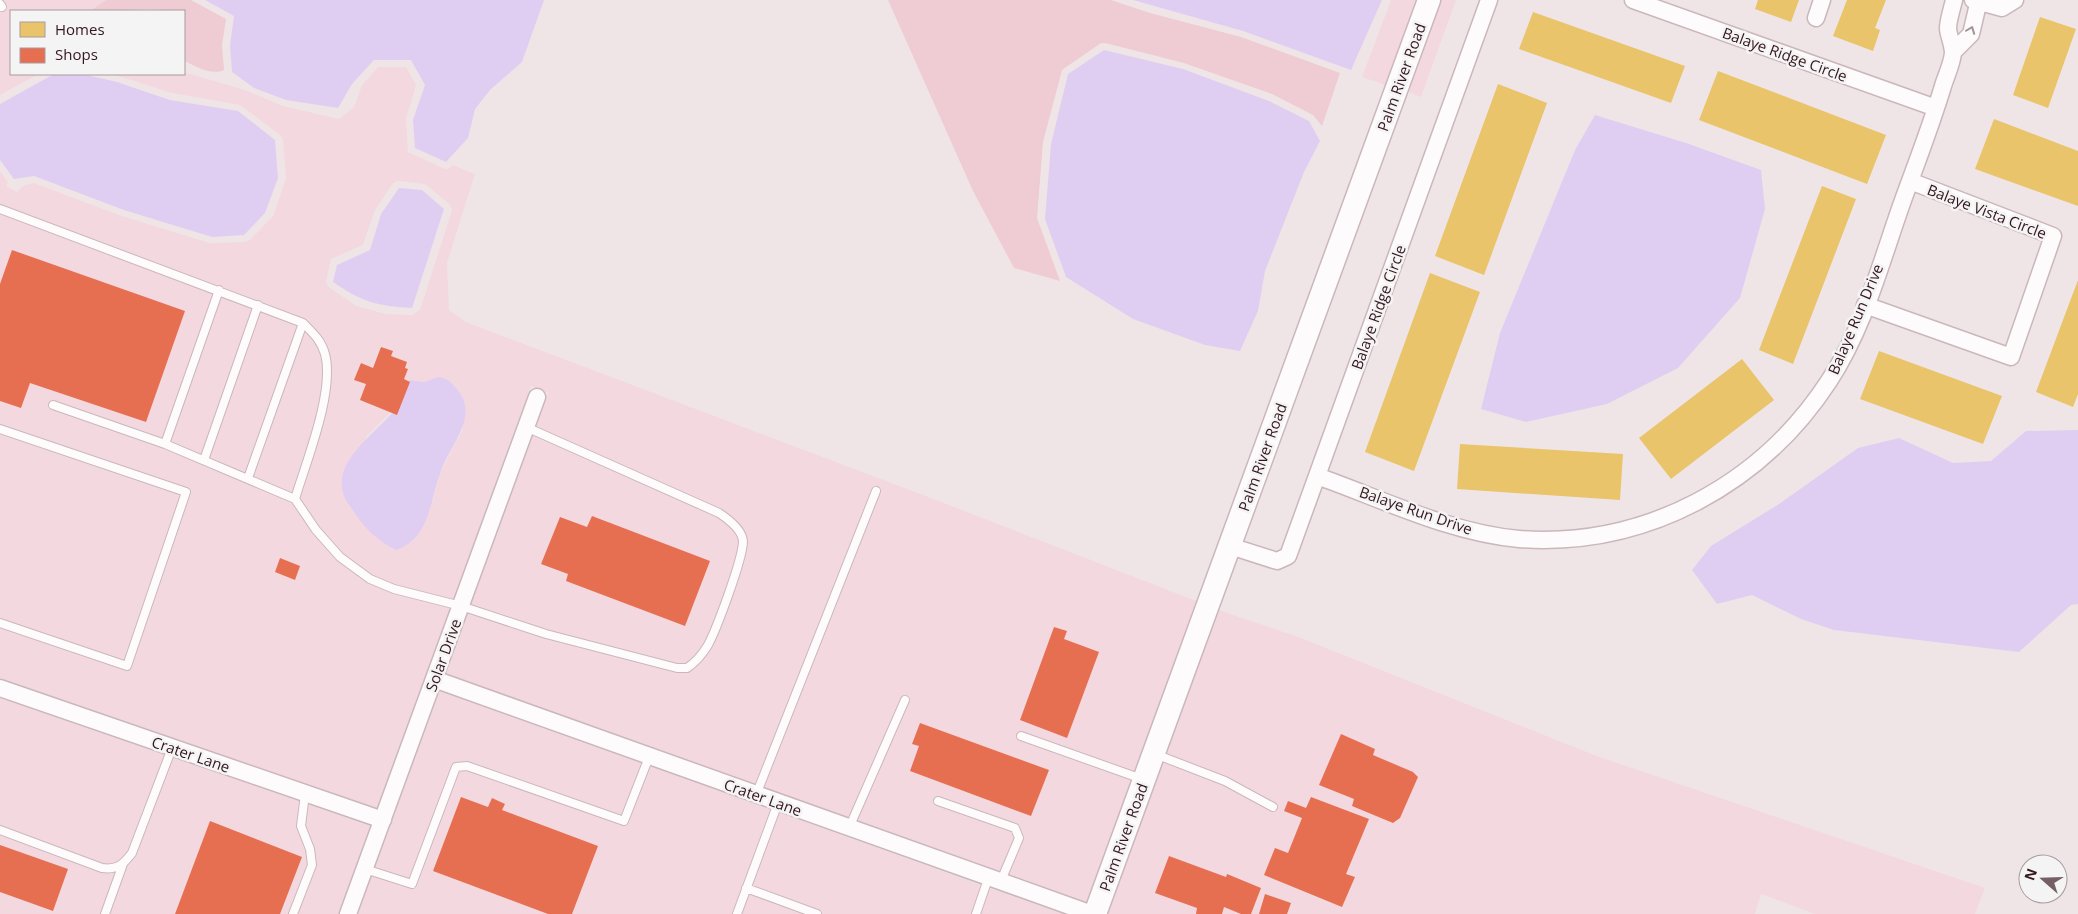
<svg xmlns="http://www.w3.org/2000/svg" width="2078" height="914" font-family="'Open Sans',sans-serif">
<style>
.built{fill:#f3d9df;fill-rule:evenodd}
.green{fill:#efcbd3}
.water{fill:#e0cef2}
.homes{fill:#e9c46a}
.shops{fill:#e76f51}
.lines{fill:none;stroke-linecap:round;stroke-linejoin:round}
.lane-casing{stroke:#cab7bc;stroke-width:10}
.street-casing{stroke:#cab7bc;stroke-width:19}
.secondary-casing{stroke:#cab7bc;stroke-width:25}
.lane{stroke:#fdfbfb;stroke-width:8}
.street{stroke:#fdfbfb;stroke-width:16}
.secondary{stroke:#fdfbfb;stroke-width:22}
.oneway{stroke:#a39498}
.labels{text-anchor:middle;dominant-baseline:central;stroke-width:5;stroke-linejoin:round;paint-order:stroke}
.street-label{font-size:15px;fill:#34151e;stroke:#f4f4f4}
</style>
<rect width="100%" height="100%" fill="#efe5e7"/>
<!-- built -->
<path class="built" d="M0 0H106L90 11H11V74H39L0 95Z
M1391 0H1420L1388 86 1362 77Z
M1439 0H1456L1421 97 1406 91Z
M378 67H406L416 85 406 119 408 152 443 168 448 169 453 165 475 174 447 263 449 310 466 322 944 503 1199 602 1089 904 445 675 548 393 531 386 377 810 0 680V171L8 182 6 186 17 192 24 185 34 183 122 216 210 243 245 242 250 240 273 216 286 178 283 140 280 135 240 105 172 93 112 74H184V72L245 90 283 106 339 119 354 107 362 85ZM398 181 425 184 449 204 452 210 420 310 412 315 386 314 356 306 329 287 326 282 331 259 363 245 375 210 393 183ZM438 377 463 429 441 471 432 503 365 438 401 402 424 382Z
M1216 609 1301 638 1594 755 1985 888 1975 914H1815L1761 894 1755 914H1105Z
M440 690 986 887 1066 914H358Z
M0 697 371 825 339 914H0Z"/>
<!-- green -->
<path class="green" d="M106 0H191L226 19 222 45 224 70C211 76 196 66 184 61V11L150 9 90 11Z
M888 0H1111L1150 13 1241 37 1340 73 1322 126 1313 115 1272 94 1184 63 1105 43H1101L1062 70 1043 142 1037 218 1060 281 1014 268 973 191Z"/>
<!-- water -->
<path class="water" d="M205 0H544L522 62 491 89 475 109 468 138 446 162 415 148 413 120 425 85 411 60H374L352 84 338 108 286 100 254 88 232 72 230 45 234 16Z
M1133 0H1382L1351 70 1243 31Z
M1104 50 1183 69 1269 101 1309 121 1320 141 1304 172 1265 271 1258 311 1240 351 1205 345 1133 319 1066 277 1045 219 1051 144 1068 74Z
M54 74H82L117 82 170 100 238 111 275 140 278 178 265 213 244 235 212 237 124 210 34 176 14 179 0 160V104Z
M1595 115 1686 143 1761 170 1765 209 1740 298 1678 368 1607 404 1526 422 1481 409 1500 333 1575 150Z
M399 188 422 190 444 209 412 308C377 306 362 302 333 282L337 265 370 250 381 214Z
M438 377C447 378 450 381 456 388 481 415 450 445 441 471 430 500 430 539 396 550 379 542 365 529 354 512 351 507 346 502 344 496 329 458 386 428 401 401 405 395 407 387 409 380L424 382Z
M2078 430V604L2071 605 2019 652 1834 630 1801 619 1752 595 1717 604 1692 570 1711 546 1779 504 1858 448 1899 438 1953 463 1991 461 2026 431Z"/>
<!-- homes -->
<path class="homes" d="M1758 0H1799L1791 22 1755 9Z
M1847 0H1886L1875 28 1880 30 1873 51 1833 36Z
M1533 12 1685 66 1671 103 1519 49Z
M2040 17 2076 29 2048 108 2013 95Z
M1718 71 1886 135 1867 184 1699 120Z
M1498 84 1547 103 1484 275 1435 256Z
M1994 119 2078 151V206L1975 169Z
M1822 186 1856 199 1793 364 1759 350Z
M1430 273 1480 292 1414 471 1365 452Z
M2078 280V394L2073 407 2036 392Z
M1879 351 2002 396 1983 444 1860 399Z
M1742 359 1774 400 1671 479 1639 438Z
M1460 444 1623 454 1620 500 1457 489Z"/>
<!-- shops -->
<path class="shops" d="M12 250 185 311 146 422 30 383 21 408 0 401V284Z
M381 347 393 351 391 356 407 362 405 368 408 369 404 379 410 382 397 415 360 400 366 384 354 380 361 363 373 368Z
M592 516 710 561 685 626 566 581 568 574 541 564 560 517 587 527Z
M280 558 300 566 295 580 275 572Z
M1054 627 1067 631 1064 639 1099 652 1067 738 1020 720Z
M920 723 1049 770 1031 816 910 771 919 746 912 744Z
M1341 734 1375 749 1373 755 1413 772 1418 777 1400 818 1393 823 1352 806 1354 799 1319 785Z
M461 797 488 807 492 798 505 804 502 810 598 846 572 914H548L433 871Z
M1311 797 1369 819 1346 874 1355 877 1342 907 1264 875 1275 848 1288 853 1302 818 1284 811 1288 801 1306 808Z
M210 821 302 857 280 914H175Z
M0 845 68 869 53 911 0 892Z
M1169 856 1226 877 1227 874 1261 888 1251 914H1241L1224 907 1222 914H1196L1197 908 1155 893Z
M1265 894 1291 903 1287 914H1259Z"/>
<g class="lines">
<!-- lane casing -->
<g class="lane-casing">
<path id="lane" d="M0 4 2 7
M0 209 303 323C313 333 321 340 325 354 335 391 306 462 295 499L316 530 340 557 370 579 394 589 461 606 546 634 677 668H687C696 662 702 655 708 645 717 628 742 561 743 542 743 530 728 519 719 513L526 427
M219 290 165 444 295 499
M53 405 165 444
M0 429 186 492 127 666 0 623
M204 460 258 305
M248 478 303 323
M1021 736 1142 779
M1155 754 1225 781 1273 807
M756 795 876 491
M938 801 1015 828 1019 838 1000 883
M849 828 905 700
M0 830 102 868C117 870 123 865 132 853L172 748
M365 869 412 884 456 767 467 766 624 821 649 757
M746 888 817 914
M105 914 123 864
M293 914 312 865 310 849 301 826 305 794
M737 914 778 803
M976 914 988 879"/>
</g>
<!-- street casing -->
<g class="street-casing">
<path id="street" d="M1633 0 1936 108
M1973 0 2002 8 2015 0
M1816 18 1822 0
M1953 52 1971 34 1979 0
M1865 305 2011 357 2053 236 1910 181
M1317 476C1382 499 1450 533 1519 539 1645 548 1761 485 1829 381 1864 328 1881 262 1902 203 1916 164 1931 126 1943 86 1946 76 1952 64 1953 53 1953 45 1949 37 1948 29 1948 20 1952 9 1954 0
M1230 546 1277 561 1288 556 1489 0
M434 679 1092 914
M0 688 383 820
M348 914 537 397"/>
</g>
<!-- secondary casing -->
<g class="secondary-casing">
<path id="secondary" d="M1095 914 1429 0"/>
</g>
<!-- lane -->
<use href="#lane" class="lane"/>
<!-- street -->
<use href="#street" class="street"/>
<!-- secondary -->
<use href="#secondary" class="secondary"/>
</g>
<!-- one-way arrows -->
<defs><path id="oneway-chevron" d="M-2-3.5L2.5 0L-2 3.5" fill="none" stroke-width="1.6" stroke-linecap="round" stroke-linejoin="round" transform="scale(1.25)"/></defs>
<use class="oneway" href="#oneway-chevron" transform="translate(1971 30) rotate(-69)"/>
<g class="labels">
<!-- street labels -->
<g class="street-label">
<text transform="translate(1785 54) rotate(20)">Balaye Ridge Circle</text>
<text transform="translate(1401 77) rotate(-70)">Palm River Road</text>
<text transform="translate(1987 211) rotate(21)">Balaye Vista Circle</text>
<text transform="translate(1378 307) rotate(-70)">Balaye Ridge Circle</text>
<text transform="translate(1855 319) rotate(-67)">Balaye Run Drive</text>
<text transform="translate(1262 457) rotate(-70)">Palm River Road</text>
<text transform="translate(1416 510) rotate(19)">Balaye Run Drive</text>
<text transform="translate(443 655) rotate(-70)">Solar Drive</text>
<text transform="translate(191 754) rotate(19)">Crater Lane</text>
<text transform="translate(763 797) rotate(20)">Crater Lane</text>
<text transform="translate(1123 837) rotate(-70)">Palm River Road</text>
</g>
</g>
<!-- legend -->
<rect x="10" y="10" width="175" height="65" fill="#f4f4f4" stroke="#a79b9e"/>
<rect x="20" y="22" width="25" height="15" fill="#e9c46a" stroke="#a79b9e"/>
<text x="55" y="35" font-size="15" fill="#34151e">Homes</text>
<rect x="20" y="48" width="25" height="15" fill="#e76f51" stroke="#a79b9e"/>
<text x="55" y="60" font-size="15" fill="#34151e">Shops</text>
<!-- north arrow -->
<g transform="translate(2043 879) rotate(290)"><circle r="24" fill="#f4f4f4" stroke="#a79b9e"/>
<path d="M0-4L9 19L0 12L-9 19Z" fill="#755e64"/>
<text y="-8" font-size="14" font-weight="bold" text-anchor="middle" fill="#34151e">N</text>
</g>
</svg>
